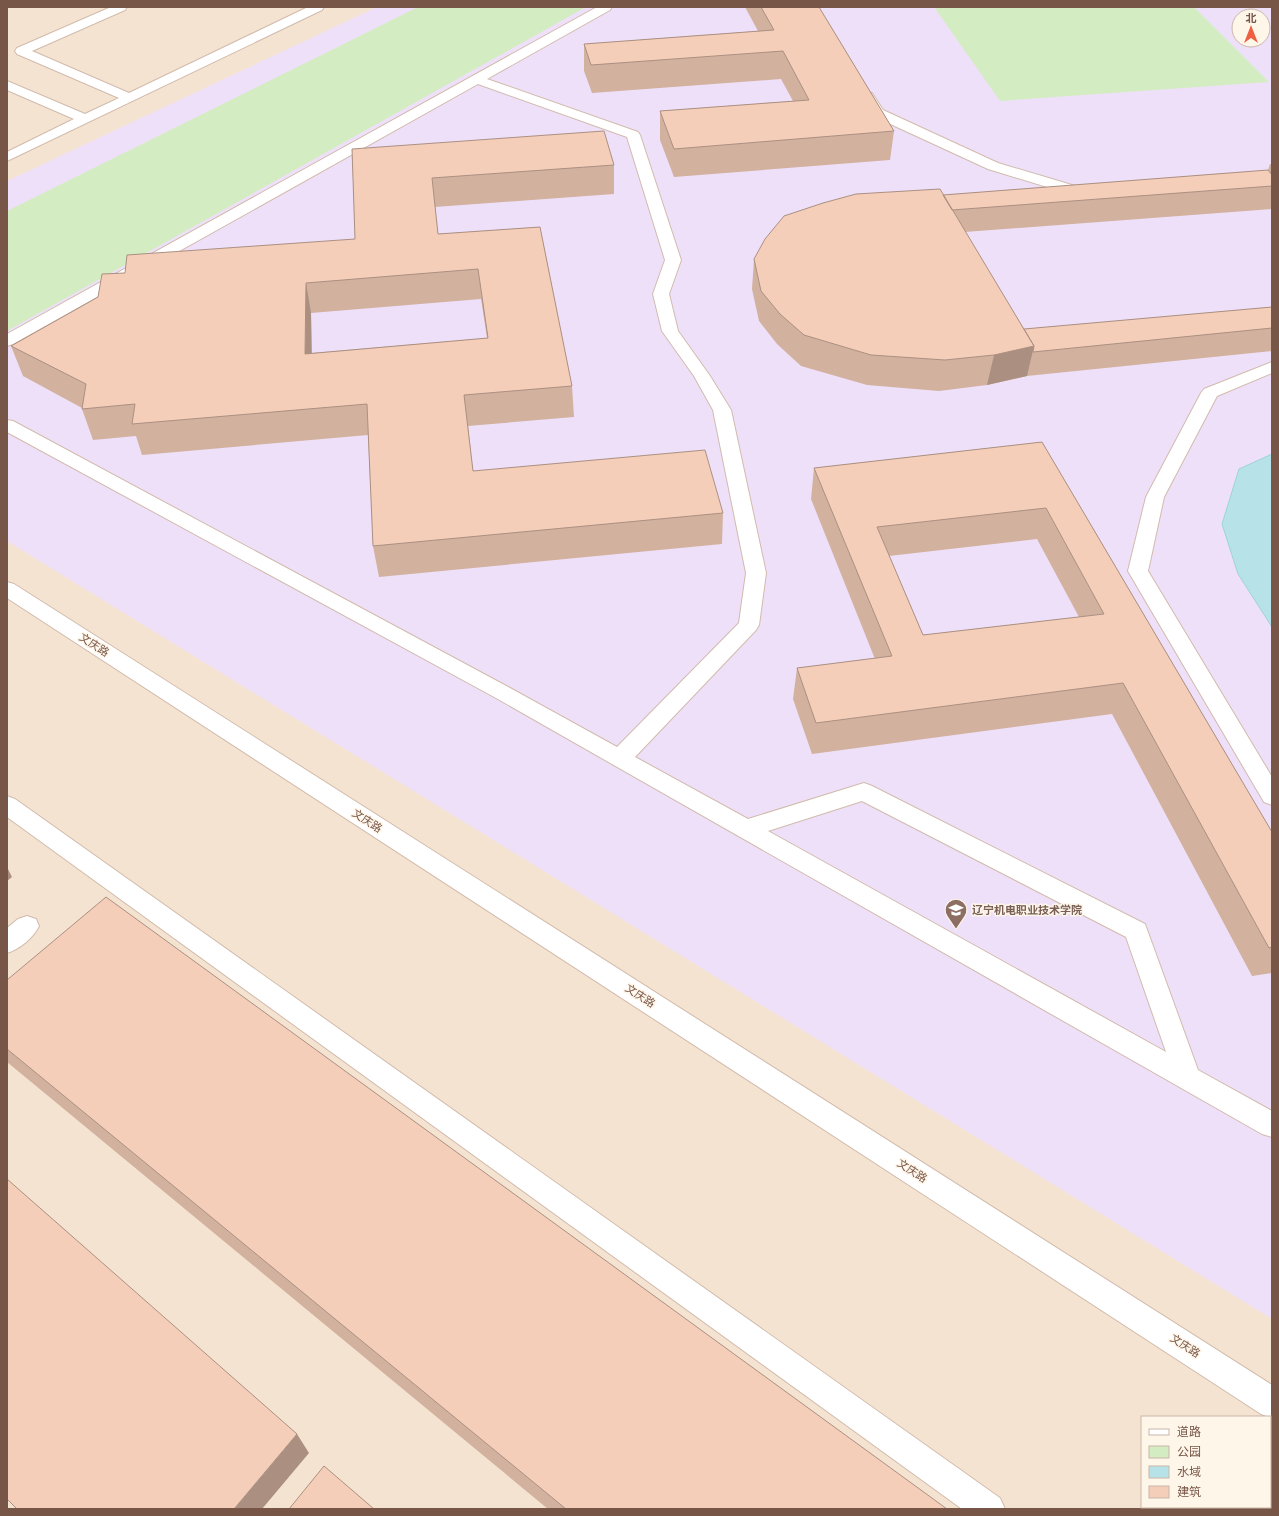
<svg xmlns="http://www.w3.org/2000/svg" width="1279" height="1516" font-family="'Roboto Condensed','Noto Sans SC',sans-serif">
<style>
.residential{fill:#f5e3d1;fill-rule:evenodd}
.education{fill:#efe0fa;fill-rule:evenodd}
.green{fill:#d4ecc1}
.water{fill:#b7e3e8;stroke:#9cd3da}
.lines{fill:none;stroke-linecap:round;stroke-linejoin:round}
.minor-casing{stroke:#d1bbac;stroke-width:2}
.minor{fill:#fff;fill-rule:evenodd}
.wall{fill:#d2b19f;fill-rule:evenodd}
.shaded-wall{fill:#ab9082}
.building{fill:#f4ceb9;stroke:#ab9082;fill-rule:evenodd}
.labels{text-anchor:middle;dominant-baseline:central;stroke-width:3;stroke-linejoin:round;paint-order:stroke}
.street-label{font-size:11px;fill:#775648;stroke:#fff6ea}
.education-label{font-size:11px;font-weight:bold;fill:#785e54;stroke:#fff6ea;text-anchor:start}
</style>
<rect width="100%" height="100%" fill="#fdf2e3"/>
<!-- residential -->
<path class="residential" d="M7 7H1272V1509H7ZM1239 16H1263V40H1239ZM1142 1417H1270V1507H1142Z"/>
<!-- education -->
<path class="education" d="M377 7H1272V1319L7 541V181ZM1239 16H1263V40H1239Z"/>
<!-- green -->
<path class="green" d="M418 7H586L7 331V211Z
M934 7H1194L1269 82 1000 101Z"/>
<!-- water -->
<path class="water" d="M1272 454V627L1238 574 1222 524 1239 469Z"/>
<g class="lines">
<!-- minor casing -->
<g class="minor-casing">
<path id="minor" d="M111 7H127L125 10 32 51 129 93 308 7H324L322 10 7 161V152L74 119 7 90V81L85 114 119 98 17 54 15 51 17 48Z
M597 7H612L610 10 487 79 638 132 640 135 681 260 669 294 678 331 710 376 731 410 766 573 759 625 756 630 635 757 748 819 864 783 872 786 1145 924 1198 1070 1272 1111V1137L1262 1134 496 698 7 432V420L13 421 510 688 617 747 739 623 746 573 713 410 694 376 662 331 653 294 665 260 627 137 478 84 13 344 7 346V334ZM862 801 1126 937 1166 1052 768 831Z
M867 92 872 93 883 110 998 163 1092 191 1094 194 1092 197 1083 198 988 169 873 116 860 96 862 93Z
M1272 362V373L1217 396 1164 497 1148 571 1272 777V805L1264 802 1128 571 1146 497 1201 393 1204 389Z
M7 582 14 584 1272 1385V1418L1261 1414 7 598Z
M7 796 15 799 1000 1498 1005 1509H962L7 817Z
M27 916 36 919 39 926C33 938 20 949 7 953V928L18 919Z"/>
</g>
<!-- minor -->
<use href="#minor" class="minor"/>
</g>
<!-- wall -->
<path class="wall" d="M745 7H819L894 131 890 160 674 177 660 140V111L793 101 781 79 592 93 584 71V44L758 31Z
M352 149 614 165V194L435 207 438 234 540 227 572 386 574 417 468 426 473 471 723 513 722 544 379 577 373 546 368 435 142 455 136 436 93 440 82 409V408L23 376 11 346 98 297 125 273 355 239ZM481 299 487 338 312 353 311 313Z
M1270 164H1272V209L965 232 1024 329 1272 307V351L1027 376 987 385 939 391 867 385 801 366 777 344 759 321 752 289 754 259 943 195 1268 170Z
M1042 442 1272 832V973L1252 976 1112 714 812 754 793 699 797 668 875 659 811 499 814 468ZM1037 539 1079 617 923 635 889 556Z
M7 980 947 1509H548L7 1062Z"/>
<!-- shaded-wall -->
<path class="shaded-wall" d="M306 283 311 313 312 384 305 354Z
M1034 346 1027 376 987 385 994 355Z
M7 867 12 877 7 881Z
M297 1434 309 1453 262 1509H234Z"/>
<!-- building -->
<path class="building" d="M761 7H819L894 131 674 149 660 111 809 100 783 51 591 65 584 44 774 30Z
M604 131 614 165 432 178 438 234 540 227 572 386 464 395 473 471 705 450 723 513 373 546 367 404 132 424 135 404 82 409 86 384 11 346 98 297 102 274 125 273 127 255 355 239 352 149ZM478 269 488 338 305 354 306 283Z
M1268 170 1272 175V186L952 210 943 195Z
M940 189 1034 346 994 355 945 360 871 355 804 335 780 314 761 291 754 259 765 239 784 216 823 203 856 194Z
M1272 307V328L1033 352 1034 346 1024 329Z
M1042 442 1272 832V947L1269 948 1123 683 816 723 797 668 892 656 814 468ZM1046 508 1104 614 923 635 877 527Z
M106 897 947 1509H566L7 1049V980Z
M7 1179 297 1434 234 1509H17L7 1499Z
M324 1466 374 1509H289Z"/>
<!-- icons -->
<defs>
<g id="university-pin" transform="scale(1.15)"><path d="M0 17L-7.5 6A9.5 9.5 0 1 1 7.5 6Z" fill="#8d6e63" stroke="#fff6ea"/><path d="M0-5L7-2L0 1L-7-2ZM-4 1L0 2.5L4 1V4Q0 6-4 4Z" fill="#fff"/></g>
</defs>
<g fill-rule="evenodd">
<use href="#university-pin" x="956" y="910"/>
</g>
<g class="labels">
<!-- street labels -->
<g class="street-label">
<text transform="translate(94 645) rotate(33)">文庆路</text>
<text transform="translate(367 821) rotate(33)">文庆路</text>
<text transform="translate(640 996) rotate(33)">文庆路</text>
<text transform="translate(912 1171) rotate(33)">文庆路</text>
<text transform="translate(1185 1346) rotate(33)">文庆路</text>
</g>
<!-- education labels -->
<g class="education-label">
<text x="972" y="910">辽宁机电职业技术学院</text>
</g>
</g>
<!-- border -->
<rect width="1279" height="1516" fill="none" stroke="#775648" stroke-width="16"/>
<!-- legend -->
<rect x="1141" y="1416" width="130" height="92" fill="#fff6ea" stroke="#c9b6a9"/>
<rect x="1149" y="1429" width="20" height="6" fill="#ffffff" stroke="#c9b6a9"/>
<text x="1177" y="1436" font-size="12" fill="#775648">道路</text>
<rect x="1149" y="1446" width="20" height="12" fill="#d4ecc1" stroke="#c9b6a9"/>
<text x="1177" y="1456" font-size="12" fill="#775648">公园</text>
<rect x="1149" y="1466" width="20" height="12" fill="#b7e3e8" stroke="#c9b6a9"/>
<text x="1177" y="1476" font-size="12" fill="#775648">水域</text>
<rect x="1149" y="1486" width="20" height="12" fill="#f4ceb9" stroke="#c9b6a9"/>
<text x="1177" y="1496" font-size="12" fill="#775648">建筑</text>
<!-- north arrow -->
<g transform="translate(1251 28)"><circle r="19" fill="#fff6ea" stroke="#c9b6a9"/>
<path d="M0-3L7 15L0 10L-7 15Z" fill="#ed6142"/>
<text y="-6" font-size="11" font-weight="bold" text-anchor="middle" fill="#775648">北</text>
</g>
</svg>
